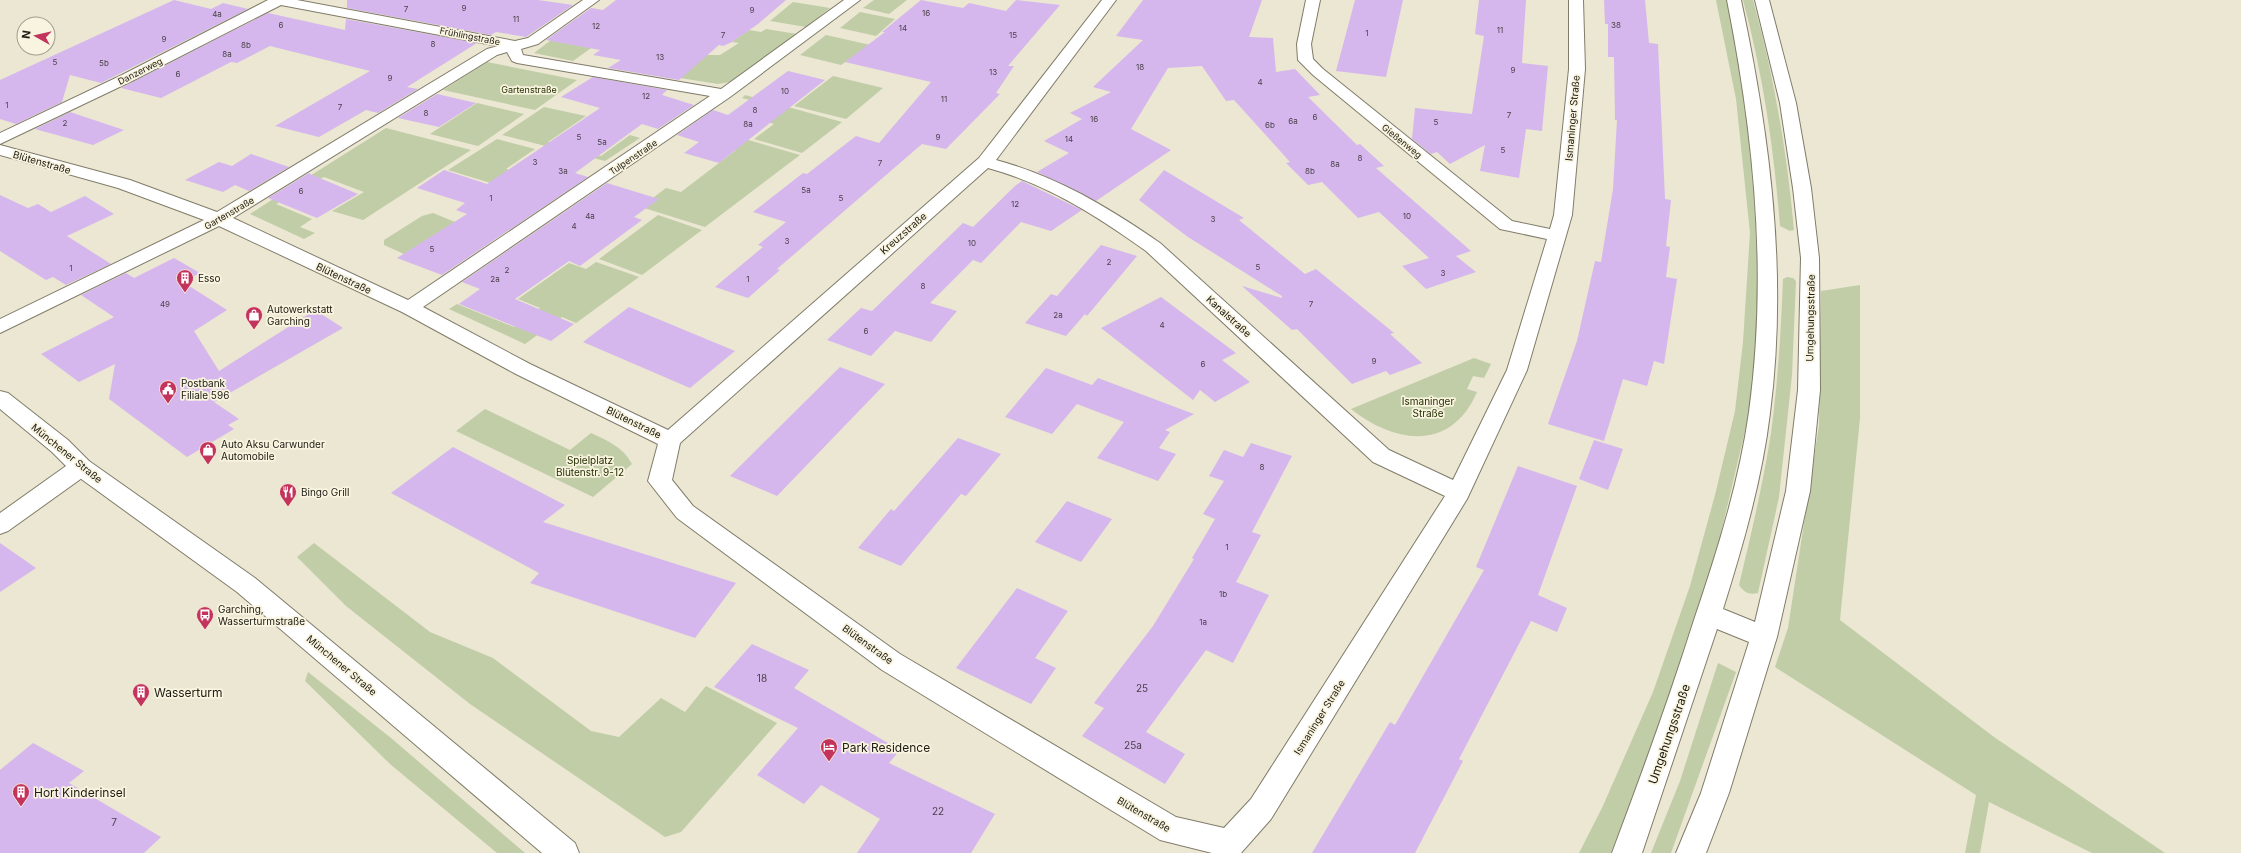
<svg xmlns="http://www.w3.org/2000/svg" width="2241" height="853" font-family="Inter,sans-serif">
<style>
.green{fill:#c0cda7}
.building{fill:#d5b7ed}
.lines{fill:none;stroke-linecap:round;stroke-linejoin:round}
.street-casing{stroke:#807c69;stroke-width:2}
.secondary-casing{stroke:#807c69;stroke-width:2}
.street{fill:#fff;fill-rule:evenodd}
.secondary{fill:#fff;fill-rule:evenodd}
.labels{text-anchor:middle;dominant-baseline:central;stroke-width:3.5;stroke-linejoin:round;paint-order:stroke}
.number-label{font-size:8px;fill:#4a414a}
.far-street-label{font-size:9px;fill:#1c1a13;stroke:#f9f4df}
.far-park-label{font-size:9px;fill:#242f03;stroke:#f9f4df}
.street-label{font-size:10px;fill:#1c1a13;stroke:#f9f4df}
.poi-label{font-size:10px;fill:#1c1a13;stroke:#f9f4df;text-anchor:start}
.park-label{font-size:10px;fill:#242f03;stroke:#f9f4df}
.near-number-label{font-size:10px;fill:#4a414a}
.near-poi-label{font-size:12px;fill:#1c1a13;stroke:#f9f4df;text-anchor:start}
.near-street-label{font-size:12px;fill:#1c1a13;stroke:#f9f4df}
</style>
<rect width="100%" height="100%" fill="#ebe7d2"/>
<!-- green -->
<path class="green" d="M874 0H907L889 14 863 8Z
M1716 0H1727L1747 100 1762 234 1757 344 1749 414 1716 554 1654 745 1611 853H1579L1602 808 1653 692 1690 586 1715 495 1735 411 1743 342 1750 233 1736 99Z
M1743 0H1753C1774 76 1787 152 1794 230L1790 231 1780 226C1774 149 1763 74 1743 0Z
M793 2 830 8 806 27 770 21Z
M860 12 895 19 876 36 840 28Z
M575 22 558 42 591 48 573 61 534 53Z
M766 29 797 34 730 82 718 84 642 72 708 55H720L739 43 732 42 749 30 761 32Z
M826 35 906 53 861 51 841 65 800 55Z
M487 62 577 80 535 110 443 90Z
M833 76 883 88 846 119 794 106Z
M745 95 842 122 802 153 754 139 774 124 760 120 777 107 742 98Z
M477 103 524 114 478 146 430 134Z
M544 107 586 116 548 142 601 156 630 135 640 138 605 161 502 135Z
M386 128 471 150 363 220 332 211 364 192 324 177 303 189 294 186Z
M731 135 800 155 705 227 641 207 666 188 681 192 736 150 718 145Z
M497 139 535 149 506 169 515 172 497 185 448 170Z
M287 190 296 192 276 204 312 219 300 227 315 233 304 239 250 214Z
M433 213 455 222 404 254 384 245V240L422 216Z
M658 215 702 230 642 275 599 259Z
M596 262 639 277 576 323 562 317 525 344 449 309 457 304 514 327 540 308 518 299 569 263 586 269Z
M1787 277 1793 278 1796 281 1792 375 1779 497 1758 593C1749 595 1745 593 1739 585 1751 535 1763 484 1771 433 1778 382 1781 331 1783 279Z
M1860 285V418L1840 620 1994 737 2165 853H2092L1989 802 1980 853H1965L1976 795 1775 667 1788 628 1819 425 1821 291Z
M1474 358 1491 364 1484 378 1473 376 1467 389 1477 392C1451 452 1395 444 1351 409Z
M485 409 570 450 591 433C608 441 623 447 632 464L593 497 456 431Z
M314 543 430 632 493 658 591 731 619 737 661 698 685 712 706 686 777 723 681 832 665 837 470 704 346 606 297 557Z
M1718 663 1736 672 1671 853H1651L1680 781Z
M308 672 391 738 525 853H497L390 764 305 681Z"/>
<!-- building -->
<path class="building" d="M174 0 211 9 223 3 248 9 101 83 70 75 62 102 16 124 0 119V80Z
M347 0H538L573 5 526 37 496 32 491 35 347 8Z
M616 0H786L758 24 732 42 723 46 719 45 679 80 608 68 621 60 593 55 600 50 546 40 591 8 603 10Z
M921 0 963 8 969 3 1006 11 1016 0 1060 5 1008 66H1014L996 93 1000 94 946 149 922 144 777 269 780 270 748 298 715 287 763 247 758 245 786 222 753 212 803 173 807 174 856 136 879 143 931 82 845 62 885 32H882Z
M1143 0H1262L1249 37 1273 38 1276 72 1295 69 1320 95 1308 97 1357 145 1360 144 1384 166 1376 168 1471 251 1456 256 1476 272 1426 289 1402 266 1429 258 1379 212 1358 218 1322 182 1308 185 1286 163 1290 162 1234 100 1226 101 1202 66 1168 68 1131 129 1171 150 1096 201 1037 172 1069 153 1044 141 1082 119 1070 113 1111 92 1093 87 1143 40 1116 36Z
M1355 0H1403L1386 77 1336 71Z
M1479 0H1526L1522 63 1548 66 1542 131 1526 129 1519 178 1480 171 1485 145 1450 164 1437 152 1431 154 1412 139 1415 108 1472 114 1484 36 1475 34Z
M1604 0H1645L1649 43 1658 44 1665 199 1671 200 1666 246 1670 247 1666 277 1677 279 1664 364 1654 361 1647 386 1623 379 1604 441 1548 424 1577 341 1595 261 1601 262 1613 189 1617 120H1615L1614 57H1608V24H1605Z
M268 13 345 30 346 19 477 43 407 87 418 89 378 113 366 110 319 137 275 126 370 71 270 46 237 63 231 62 161 98 121 88Z
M788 71 825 80 719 163 684 153 699 142 677 135 713 110 728 115Z
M593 77 667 90 662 95 694 105 658 129 642 124 575 173 588 177 442 275 397 258 467 214 456 210 465 203 417 188 444 170 487 184 600 108 561 97Z
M437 94 476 103 439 127 398 118Z
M70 112 124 130 93 145 35 129Z
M251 154 289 167 249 191 235 185 223 192 185 180 219 162 232 166Z
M1164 170 1244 218 1239 220 1305 274 1316 269 1394 333 1390 334 1422 363 1390 375 1386 371 1352 384 1297 329 1292 330 1242 286 1282 298V296L1188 237 1139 200Z
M309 173 310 174 358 194 317 218 268 198Z
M1022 181 1082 210 1051 231 1021 222 981 263 973 260 930 303 957 311 931 342 895 331 871 356 827 340 861 308 872 311 963 223 973 227 1015 186Z
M607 183 659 199 634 217 642 220 580 266 569 261 515 299 574 324 551 341 459 304 480 289 462 282Z
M0 195 28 208 38 204 51 212 85 196 114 214 67 236 111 264 66 285 53 277 46 280 0 251Z
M1101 245 1137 256 1087 316 1085 314 1066 336 1025 323 1051 294 1057 296Z
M174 258 200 273 183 282 227 310 194 331 219 371 315 310 343 328 214 402 239 419 228 425 234 429 187 457 109 399 115 364 79 382 41 354 114 317 81 295 126 273 134 278Z
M1161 297 1236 353 1222 360 1250 382 1215 402 1200 390 1193 400 1101 328Z
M629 307 735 351 690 388 583 342Z
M840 367 885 384 777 496 730 476Z
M1046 368 1092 385 1098 378 1194 414 1165 430 1170 432 1159 448 1176 454 1158 481 1097 458 1124 422 1077 404 1052 434 1005 417Z
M958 438 1001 454 966 496 961 494 901 566 858 548 891 509 894 511Z
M1594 440 1623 449 1608 490 1579 479Z
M1251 443 1292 456 1252 532 1261 535 1236 582 1269 595 1233 663 1206 650 1146 732 1185 754 1165 784 1082 736 1104 708 1094 703 1153 626 1194 559 1192 558 1215 519 1203 514 1224 481 1209 476 1224 450 1243 457Z
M453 447 565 505 543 522 736 583 695 638 530 583 539 573 391 493Z
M1518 466 1577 486 1538 595 1567 608 1557 632 1531 621 1459 759 1463 761 1415 853H1312L1390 722 1395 725 1484 570 1476 567Z
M1067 501 1112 519 1081 562 1035 542Z
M0 543 36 568 0 592Z
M1017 588 1068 611 1035 658 1056 668 1031 704 956 668Z
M752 644 809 670 794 688 900 750 889 763 995 814 971 853H857L880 819 821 785 804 804 757 775 798 728 714 687Z
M33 743 84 771 69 783 161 837 144 853H0V770Z"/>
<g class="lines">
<!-- street casing -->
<g class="street-casing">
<path id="street" d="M268 0H297L515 41 528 38 583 0H599L538 44 521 49 523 55 721 89 844 0H860L730 97 423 307 530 364 668 430 979 158 1102 0H1116L996 160C1056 176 1108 207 1160 243L1389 450 1453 480 1507 370 1547 239 1500 229 1313 75 1298 60 1297 44 1306 0H1320L1311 44 1313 59 1323 69 1512 221 1550 229 1554 215 1569 69V0H1583L1585 69 1572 215 1527 370 1467 499 1271 819 1241 853H1212L1160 840 882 670 677 518 648 481 658 444 516 374 402 312 219 226 0 333V319L204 220 118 188 0 155V145L130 180 217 212 487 49 498 46 281 5 132 81 0 144V133L122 75ZM507 52 512 61 517 63 710 96 408 300 233 218 497 55ZM988 168C1047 184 1097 216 1146 251L1373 462 1445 496 1251 799 1224 828 1176 817 900 654 693 506 672 480 680 443Z
M1727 0H1741C1770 136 1788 274 1770 413 1762 480 1743 545 1723 609L1755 622 1786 491 1798 390 1801 258 1793 188 1780 103 1755 0H1769L1796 103 1811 188 1819 258 1820 390 1810 491 1777 637 1729 793 1706 853H1676L1701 793 1749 642 1717 629 1642 853H1612C1641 776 1669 699 1694 620 1717 552 1739 483 1749 412 1768 273 1754 136 1727 0Z
M81 459 89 461 92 467 89 473 8 531 0 534V513L73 461Z"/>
</g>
<!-- secondary casing -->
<g class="secondary-casing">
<path id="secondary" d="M0 391 8 393 68 440 89 461 255 578 575 843 579 853H542L237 592 73 473 52 452 0 409Z"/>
</g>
<!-- street -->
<use href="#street" class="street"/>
<!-- secondary -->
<use href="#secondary" class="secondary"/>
</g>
<!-- icons -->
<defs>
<g id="building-pin" transform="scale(0.9)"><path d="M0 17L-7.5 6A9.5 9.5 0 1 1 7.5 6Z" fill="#c3345d" stroke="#f9f4df"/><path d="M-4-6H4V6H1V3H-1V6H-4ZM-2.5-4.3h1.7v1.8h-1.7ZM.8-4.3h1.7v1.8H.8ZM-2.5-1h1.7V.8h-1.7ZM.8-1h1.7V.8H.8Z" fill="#fff"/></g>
<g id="shop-pin" transform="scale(0.9)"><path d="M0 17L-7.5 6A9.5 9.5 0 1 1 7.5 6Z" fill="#c3345d" stroke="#f9f4df"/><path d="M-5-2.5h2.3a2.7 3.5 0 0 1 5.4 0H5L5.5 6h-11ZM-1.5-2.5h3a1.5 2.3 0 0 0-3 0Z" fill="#fff"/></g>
<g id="civic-pin" transform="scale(0.9)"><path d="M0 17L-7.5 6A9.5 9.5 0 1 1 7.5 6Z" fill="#c3345d" stroke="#f9f4df"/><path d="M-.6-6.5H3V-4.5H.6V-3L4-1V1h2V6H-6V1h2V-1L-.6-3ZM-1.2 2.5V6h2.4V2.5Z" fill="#fff"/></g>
<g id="restaurant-pin" transform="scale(0.9)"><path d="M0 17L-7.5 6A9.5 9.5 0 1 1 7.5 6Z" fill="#c3345d" stroke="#f9f4df"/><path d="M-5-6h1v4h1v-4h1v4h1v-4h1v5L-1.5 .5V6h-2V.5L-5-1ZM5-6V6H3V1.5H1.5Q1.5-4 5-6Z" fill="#fff"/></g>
<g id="bus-pin" transform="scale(0.9)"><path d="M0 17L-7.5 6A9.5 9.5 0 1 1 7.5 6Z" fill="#c3345d" stroke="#f9f4df"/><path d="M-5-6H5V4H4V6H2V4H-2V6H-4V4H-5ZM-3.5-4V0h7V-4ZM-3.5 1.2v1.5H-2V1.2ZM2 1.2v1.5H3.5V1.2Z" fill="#fff"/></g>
<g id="hotel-pin" transform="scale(0.9)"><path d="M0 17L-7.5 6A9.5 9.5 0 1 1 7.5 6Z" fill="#c3345d" stroke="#f9f4df"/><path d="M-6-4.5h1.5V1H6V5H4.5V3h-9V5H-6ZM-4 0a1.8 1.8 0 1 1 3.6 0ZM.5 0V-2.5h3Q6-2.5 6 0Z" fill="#fff"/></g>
</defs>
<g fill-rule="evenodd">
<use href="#building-pin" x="185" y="278"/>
<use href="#shop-pin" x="254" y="315"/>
<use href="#civic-pin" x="168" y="389"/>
<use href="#shop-pin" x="208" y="450"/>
<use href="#restaurant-pin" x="288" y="492"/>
<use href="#bus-pin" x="205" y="615"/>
<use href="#building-pin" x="141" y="692"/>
<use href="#hotel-pin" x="829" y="747"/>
<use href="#building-pin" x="21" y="792"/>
</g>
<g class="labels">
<!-- number labels -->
<g class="number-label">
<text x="464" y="8">9</text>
<text x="406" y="9">7</text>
<text x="752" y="10">9</text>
<text x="926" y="13">16</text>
<text x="217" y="14">4a</text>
<text x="516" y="19">11</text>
<text x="281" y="25">6</text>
<text x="1616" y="25">38</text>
<text x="596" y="26">12</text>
<text x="903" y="28">14</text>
<text x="1500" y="30">11</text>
<text x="1367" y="33">1</text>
<text x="723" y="35">7</text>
<text x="1013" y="35">15</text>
<text x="164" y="39">9</text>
<text x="433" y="44">8</text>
<text x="246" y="45">8b</text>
<text x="227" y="54">8a</text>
<text x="660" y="57">13</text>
<text x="55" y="62">5</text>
<text x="104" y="63">5b</text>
<text x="1140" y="67">18</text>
<text x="1513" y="70">9</text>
<text x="993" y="72">13</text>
<text x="178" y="74">6</text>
<text x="390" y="78">9</text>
<text x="1260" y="82">4</text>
<text x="785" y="91">10</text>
<text x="646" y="96">12</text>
<text x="944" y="99">11</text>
<text x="7" y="105">1</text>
<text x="340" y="107">7</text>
<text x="755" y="110">8</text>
<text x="426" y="113">8</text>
<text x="1509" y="115">7</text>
<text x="1315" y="117">6</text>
<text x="1094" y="119">16</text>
<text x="1293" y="121">6a</text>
<text x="1436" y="122">5</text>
<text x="65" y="123">2</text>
<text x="748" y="124">8a</text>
<text x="1270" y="125">6b</text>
<text x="579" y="137">5</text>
<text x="938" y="137">9</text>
<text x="1069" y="139">14</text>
<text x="602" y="142">5a</text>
<text x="1503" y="150">5</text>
<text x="1360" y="158">8</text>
<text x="535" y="162">3</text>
<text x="880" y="163">7</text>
<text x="1335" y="164">8a</text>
<text x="563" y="171">3a</text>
<text x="1310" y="171">8b</text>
<text x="806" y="190">5a</text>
<text x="301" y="191">6</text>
<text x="491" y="198">1</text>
<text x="841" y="198">5</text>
<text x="1015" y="204">12</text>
<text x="590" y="216">4a</text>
<text x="1407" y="216">10</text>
<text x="1213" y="219">3</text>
<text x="574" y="226">4</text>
<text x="787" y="241">3</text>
<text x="972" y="243">10</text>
<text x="432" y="249">5</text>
<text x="1109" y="262">2</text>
<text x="1258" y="267">5</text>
<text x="71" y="268">1</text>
<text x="507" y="270">2</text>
<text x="1443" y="273">3</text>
<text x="495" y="279">2a</text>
<text x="748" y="279">1</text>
<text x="923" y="286">8</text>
<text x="165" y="304">49</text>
<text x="1311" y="304">7</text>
<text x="1058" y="315">2a</text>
<text x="1162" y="325">4</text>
<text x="866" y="331">6</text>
<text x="1374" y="361">9</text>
<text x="1203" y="364">6</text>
<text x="1262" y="467">8</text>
<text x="1227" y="547">1</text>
<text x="1223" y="594">1b</text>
<text x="1203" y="622">1a</text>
</g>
<!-- far-street labels -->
<g class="far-street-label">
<text transform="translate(470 36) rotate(11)">Frühlingstraße</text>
<text transform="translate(140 71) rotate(-27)">Danzerweg</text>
<text transform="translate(1402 141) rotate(39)">Gießenweg</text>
<text transform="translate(633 157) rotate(-34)">Tulpenstraße</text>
<text transform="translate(229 213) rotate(-30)">Gartenstraße</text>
</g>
<!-- far-park labels -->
<g class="far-park-label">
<text x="529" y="89">Gartenstraße</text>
</g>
<!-- street labels -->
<g class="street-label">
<text transform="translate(1572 118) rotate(-85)">Ismaninger Straße</text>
<text transform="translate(42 162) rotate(16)">Blütenstraße</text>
<text transform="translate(903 233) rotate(-41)">Kreuzstraße</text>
<text transform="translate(344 278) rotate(25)">Blütenstraße</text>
<text transform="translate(1229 316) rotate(42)">Kanalstraße</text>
<text transform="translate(1810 318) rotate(-89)">Umgehungsstraße</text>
<text transform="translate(634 422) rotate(26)">Blütenstraße</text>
<text transform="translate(67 453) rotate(39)">Münchener Straße</text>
<text transform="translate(868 644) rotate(36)">Blütenstraße</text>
<text transform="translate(342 665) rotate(40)">Münchener Straße</text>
<text transform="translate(1319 717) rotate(-58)">Ismaninger Straße</text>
<text transform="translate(1144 814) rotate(30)">Blütenstraße</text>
</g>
<!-- poi labels -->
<g class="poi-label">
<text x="198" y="278">Esso</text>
<text x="267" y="309">Autowerkstatt<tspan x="267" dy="12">Garching</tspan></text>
<text x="181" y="383">Postbank<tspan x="181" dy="12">Filiale 596</tspan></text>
<text x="221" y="444">Auto Aksu Carwunder<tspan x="221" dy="12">Automobile</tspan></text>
<text x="301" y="492">Bingo Grill</text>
<text x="218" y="609">Garching,<tspan x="218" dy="12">Wasserturmstraße</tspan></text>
</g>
<!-- park labels -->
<g class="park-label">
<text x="1428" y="401">Ismaninger<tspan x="1428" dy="12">Straße</tspan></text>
<text x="590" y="460">Spielplatz<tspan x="590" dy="12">Blütenstr. 9-12</tspan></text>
</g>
<!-- near-number labels -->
<g class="near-number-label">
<text x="762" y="678">18</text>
<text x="1142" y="688">25</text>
<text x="1133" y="745">25a</text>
<text x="938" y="811">22</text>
<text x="114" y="822">7</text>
</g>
<!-- near-poi labels -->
<g class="near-poi-label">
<text x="154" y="692">Wasserturm</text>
<text x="842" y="747">Park Residence</text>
<text x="34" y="792">Hort Kinderinsel</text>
</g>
<!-- near-street labels -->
<g class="near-street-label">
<text transform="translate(1669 734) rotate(-71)">Umgehungsstraße</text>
</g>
</g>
<!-- north arrow -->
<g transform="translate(36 36) rotate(278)"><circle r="19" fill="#f9f4df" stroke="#a19d8d"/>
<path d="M0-3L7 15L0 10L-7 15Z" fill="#c3345d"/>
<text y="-6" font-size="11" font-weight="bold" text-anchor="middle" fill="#1c1a13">N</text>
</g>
</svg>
